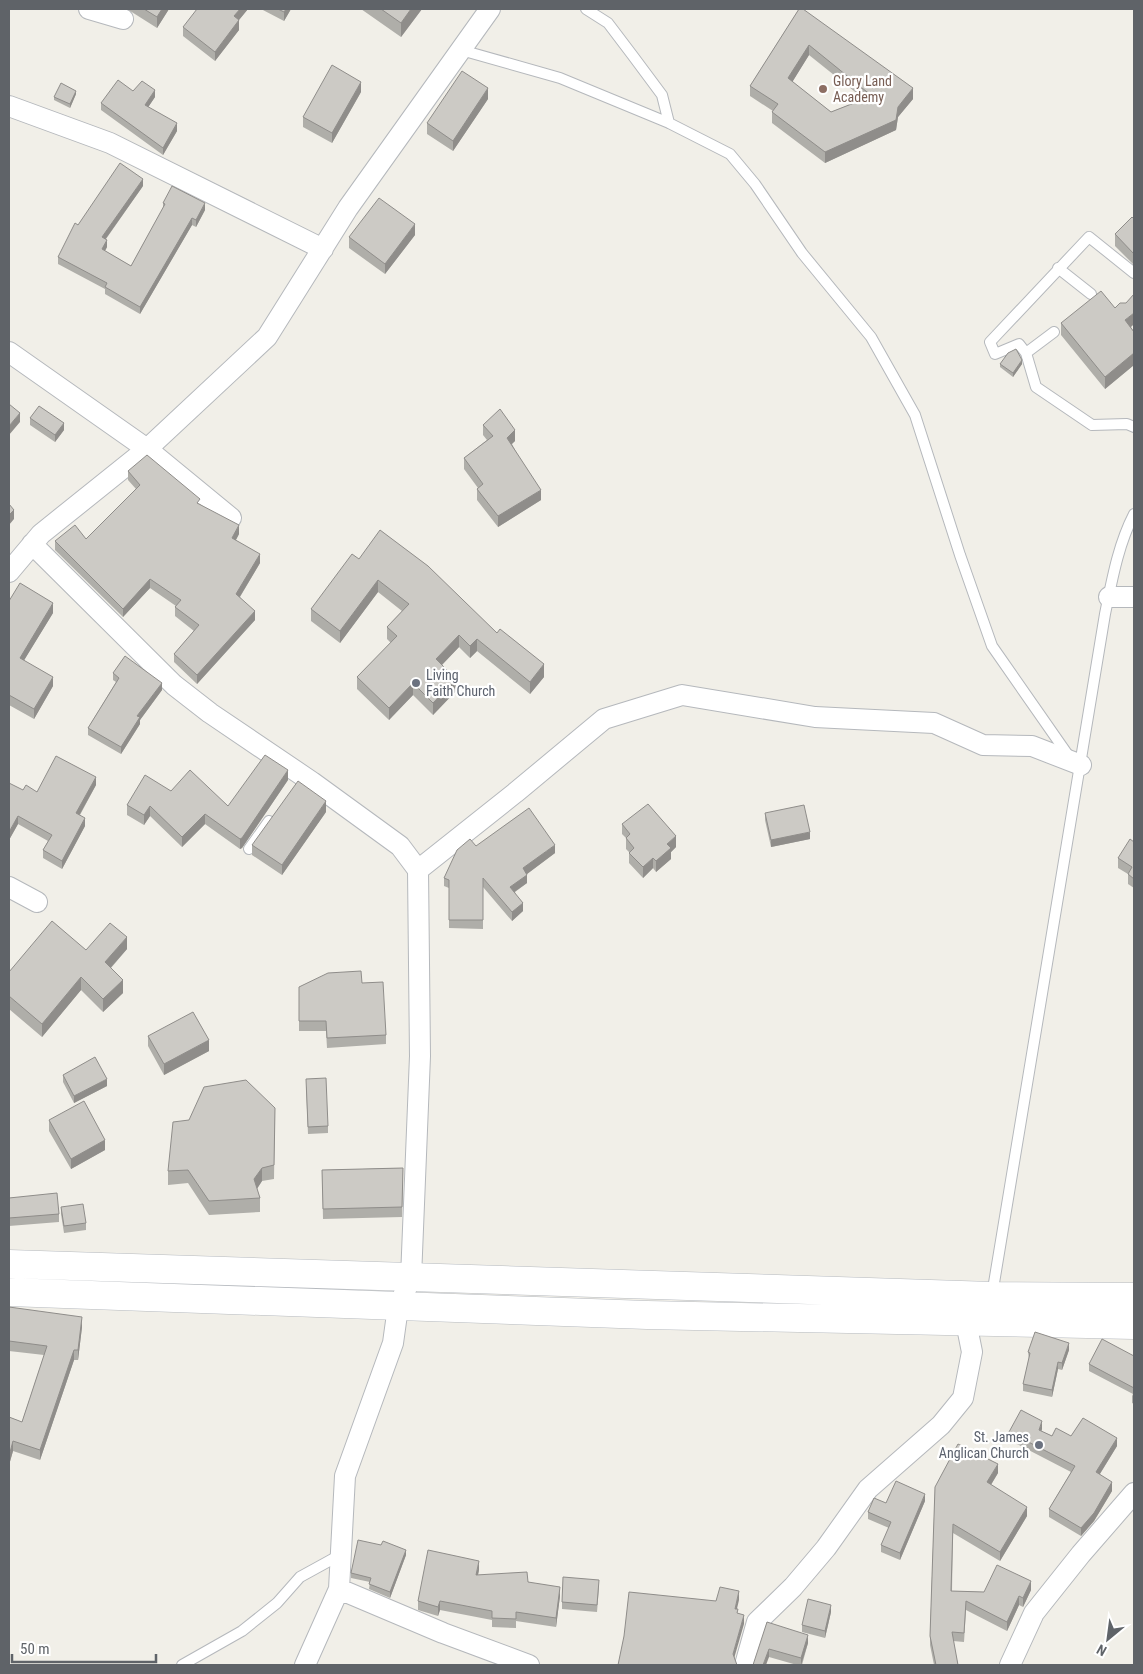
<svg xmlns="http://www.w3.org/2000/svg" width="1143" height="1674" font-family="'Roboto Condensed',sans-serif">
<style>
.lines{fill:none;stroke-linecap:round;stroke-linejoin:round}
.service-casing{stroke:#b5b8bc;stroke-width:12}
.minor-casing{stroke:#b5b8bc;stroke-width:22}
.secondary-casing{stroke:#b6babf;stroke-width:29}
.service{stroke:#fff;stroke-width:10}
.minor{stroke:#fff;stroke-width:20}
.secondary{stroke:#fff;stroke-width:28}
.wall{fill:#afaea9;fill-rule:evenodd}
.shaded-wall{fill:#8f8d8a}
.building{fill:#cccac5;stroke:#8f8d8a;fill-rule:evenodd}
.education-dot{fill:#8d6e63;stroke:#fff;stroke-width:2}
.worship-dot{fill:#6b7280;stroke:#fff;stroke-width:2}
.labels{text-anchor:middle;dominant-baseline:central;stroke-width:4.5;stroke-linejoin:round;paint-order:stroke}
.education-label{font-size:14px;fill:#785e54;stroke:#fff;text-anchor:start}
.worship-label{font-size:14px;fill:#5b616d;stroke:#fff;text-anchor:start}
</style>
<rect width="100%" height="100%" fill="#f1efe8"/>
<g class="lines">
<!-- service casing -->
<g class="service-casing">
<path id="service" d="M586 9 608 23 633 56 662 95 669 123
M461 50 560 78 669 123 730 154 755 184 802 253 871 337 915 415 960 555 992 646 1068 755
M1058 268 1091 294
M1134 273 1089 237 990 342 995 354 1019 344 1026 353 1036 387 1092 425 1127 424 1134 427
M1026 353 1054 332
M249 849 269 821
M992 1295 1105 614C1112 580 1118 545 1134 514
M182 1665 242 1631 277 1603 300 1577 340 1555"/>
</g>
<!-- minor casing -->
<g class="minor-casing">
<path id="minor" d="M89 9 123 19
M9 106 110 143 323 249
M9 352 147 449 231 518
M32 544 174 685 210 713 312 782 400 846 418 870 420 1056 411 1278 398 1307 393 1343 345 1476 339 1589 443 1633 529 1665
M9 572 41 534 147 449 267 337 348 208 490 9
M1109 597H1134
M418 870 515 793 604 719 682 695 815 717 934 723 983 745 1032 746 1081 765
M9 887 37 902
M305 1665 339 1589
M745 1665 757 1622 793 1587 826 1548 868 1489 941 1425 963 1398 972 1352 966 1322
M1010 1665 1034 1613 1081 1554 1134 1493"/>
</g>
<!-- secondary casing -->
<g class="secondary-casing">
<path id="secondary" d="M9 1264 992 1296 1134 1297
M9 1292 647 1315 1134 1325"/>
</g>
<!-- service -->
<use href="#service" class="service"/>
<!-- minor -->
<use href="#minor" class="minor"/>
<!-- secondary -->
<use href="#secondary" class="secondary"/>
</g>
<!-- wall -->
<path class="wall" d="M127 9H169L157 28Z
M248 9 239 20V30L215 61 183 36V27Z
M261 9H291L284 21Z
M361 9H422L401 37Z
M799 9 913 99 898 117 896 130 825 163 772 123V112L773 111 750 96V86ZM809 55 864 99 831 112 792 82Z
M133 91 155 97 148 107 177 131 163 155 101 110V103Z
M361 92 332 143 303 127V117Z
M76 94 70 108 54 100V97Z
M488 99 453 151 427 134V123Z
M143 186 106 239 107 247 105 251 131 266 163 208V203L205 210 196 227 192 225 140 314 105 294V289L58 264V257L78 225Z
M1134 219V265L1115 246V234Z
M415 235 385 274 349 248V237Z
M1115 308 1134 324 1131 327 1134 332V365L1105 389 1061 335V323Z
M1000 364H1022L1013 377 1000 367Z
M30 418 64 430 55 442 30 425Z
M483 425 515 441 512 444 541 500 498 527 477 500V489L478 488 464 469V458L487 440 483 435Z
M128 471 200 504 239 534 236 540 260 563 240 597 255 620 197 684 174 662V654L194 631 175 616V607L176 606 150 588 123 617 55 550V541L86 539 136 489 128 480Z
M359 559 497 633 544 677 530 694 477 651 470 658 459 647 442 665 456 691 433 715 413 695 389 720 357 689V677L391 643 387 639V627L402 611 378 592 340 643 311 621V609Z
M9 601 53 613 24 660 53 686 34 719 9 705Z
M113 673 162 690 140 720V724L121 754 88 735V728L116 682 113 680Z
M288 780 242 848 240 849 205 824 182 847 150 816 144 825 127 815V805L171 791 228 806Z
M96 785 80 815 85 826 62 869 43 858V850L48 841 18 824 9 840 23 790 37 792Z
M326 812 282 875 252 855V845Z
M765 813 810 839 771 847 765 820Z
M622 824 676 847 671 852V859L656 872 653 868 643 878 629 863V852L626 849V838L622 834Z
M1134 842V888L1128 884V874L1118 868V858Z
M476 846 555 853 527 874V883L515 892 523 911 512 921 483 887V929L449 928V888L444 886V878Z
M127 949 111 968 123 993 103 1012 81 990 42 1037 9 1009V972L86 950Z
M362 983 386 1035V1044L327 1048 326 1031H299V987Z
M148 1036 209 1051 164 1075 148 1046Z
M63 1075 107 1086 74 1103 63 1082Z
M306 1086 328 1126V1133L308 1134Z
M275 1108 274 1179 262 1181 257 1189 260 1198V1212L209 1215 188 1183 168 1185V1171L189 1120Z
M49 1120 105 1150 71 1169 49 1131Z
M403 1168 402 1217 323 1219 322 1170Z
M9 1198 59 1214V1222L9 1226Z
M61 1207 86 1223V1230L64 1233 61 1214Z
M9 1307 82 1327 78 1360H74L40 1460 13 1451 9 1465V1417L22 1422 44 1355 9 1351Z
M1069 1350 1062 1370 1058 1369 1052 1397 1023 1391V1384L1029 1359 1028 1352Z
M1134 1356V1404L1132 1403V1396L1133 1394 1089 1371V1364Z
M1042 1429 1041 1431 1052 1436H1071L1117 1446 1100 1474 1112 1491 1094 1521 1081 1536 1049 1517V1509L1071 1472 1009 1440V1432Z
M998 1473 991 1485 1027 1516 1000 1561 953 1533 952 1591 984 1592 1031 1590 1023 1607 1019 1605 1007 1631 966 1610 964 1642 953 1641 958 1665H934L930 1645V1636L935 1487Z
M925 1501 900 1560 881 1552V1545L889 1528 868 1519V1512L886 1503Z
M381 1545 406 1555 390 1598 369 1589 370 1582 351 1578V1573Z
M479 1570 478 1575 528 1582 560 1596 556 1627 516 1621V1628L492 1627V1620L440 1610 438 1616 418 1610V1601Z
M599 1587 597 1612 562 1609V1602Z
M831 1612 825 1638 802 1632V1625Z
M767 1622 808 1643 802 1665H797L769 1657 754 1665Z"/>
<!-- shaded-wall -->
<path class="shaded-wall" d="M162 9H169L157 28V17Z
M240 9H248L234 26V16Z
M286 9H291L284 21V12Z
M411 9H422L401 37V23Z
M239 20V30L215 61V52Z
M809 45V55L788 89V78Z
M361 82V92L332 143V133Z
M488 88V99L453 151V141Z
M913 88V99L898 117 896 130 825 163V152L898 107Z
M155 90V97L145 112V105Z
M76 91V94L70 108V104Z
M177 123V131L163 155V148Z
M143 179V186L102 244V237Z
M205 203V210L196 227V220Z
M192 218V225L140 314V307Z
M415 224V235L385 274V264Z
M107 240V247L102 256V249Z
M1134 313V324L1125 332V320Z
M1134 353V365L1105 389V377Z
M1022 360V364L1013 377V373Z
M20 413V422L9 435V426Z
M64 423V430L55 442V435Z
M515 430V441L507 448V438Z
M541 490V500L498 527V516Z
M14 510V519L9 525V515Z
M239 525V534L232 547V538Z
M260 554V563L236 603V594Z
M150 579V588L123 617V609Z
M378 580V592L340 643V631Z
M53 603V613L20 667V658Z
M255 611V620L197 684V675Z
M459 635V647L436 671V659Z
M477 639V651L470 658V646Z
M544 664V677L530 694V682Z
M53 677V686L34 719V709Z
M456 679V691L433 715V703Z
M162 683V690L140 720V724L121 754V747L137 716Z
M413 683V695L389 720V708Z
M288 770V780L242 848 240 849V839Z
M96 777V785L76 821V813Z
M326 801V812L282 875V865Z
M150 806V816L144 825V815Z
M205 814V824L182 847V837Z
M18 816V824L9 840V832Z
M85 818V826L62 869V861Z
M810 832V839L771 847V840Z
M676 836V847L671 852V859L656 872V861L667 844Z
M555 845V853L523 877V868Z
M653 858V868L643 878V867Z
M527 875V883L510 895V887Z
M523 903V911L512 921V912Z
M127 937V949L105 974V962Z
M81 977V990L42 1037V1024Z
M123 980V993L103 1012V999Z
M209 1040V1051L164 1075V1064Z
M107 1079V1086L74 1103V1096Z
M105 1140V1150L71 1169V1159Z
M262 1168V1181L254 1193V1179Z
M82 1317V1327L78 1360V1350Z
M1069 1343V1350L1062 1370V1363Z
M74 1350V1360L40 1460V1450Z
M1058 1362V1369L1052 1397V1390Z
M1042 1421V1429L1039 1439V1430Z
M1117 1438V1446L1096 1480V1472Z
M13 1441V1451L9 1465V1456Z
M998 1464V1473L987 1491V1482Z
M1112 1482V1491L1094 1521 1081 1536V1528Z
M925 1494V1501L900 1560V1553Z
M1027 1507V1516L1000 1561V1552Z
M406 1550V1555L390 1598V1592Z
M479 1561V1570L476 1583V1575Z
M1031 1581V1590L1023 1607V1598Z
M560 1587V1596L556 1627V1618Z
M739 1591V1600L735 1617V1609Z
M1019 1596V1605L1007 1631V1622Z
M440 1601V1610L438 1616V1607Z
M831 1605V1612L825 1638V1631Z
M744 1615V1624L733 1662V1654Z
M808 1635V1643L801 1665V1658Z
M769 1649V1657L766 1665H763Z"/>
<!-- building -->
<path class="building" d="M144 9H162L157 17Z
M197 9H240L234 16 239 20 215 52 183 27Z
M278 9H286L284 12Z
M381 9H411L401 23Z
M799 9H803L913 88 898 107 896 120 825 152 772 112 778 104 750 86ZM809 45 872 96 831 112 788 78Z
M332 65 361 82 332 133 303 117Z
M462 71 488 88 453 141 427 123Z
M118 80 133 91 142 81 155 90 145 105 177 123 163 148 101 103Z
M61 83 76 91 70 104 54 97Z
M120 163 143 179 102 237 107 240 102 249 131 266 165 204 163 203 172 186 205 203 196 220 192 218 140 307 105 287 107 283 58 257 75 223 78 225Z
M379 198 415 224 385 264 349 237Z
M1132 217 1134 219V254L1115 234Z
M1101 291 1115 308 1120 303H1126L1134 294V313L1125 320 1134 332V353L1105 377 1061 323Z
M1016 349 1022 360 1013 373 1000 364 1008 353Z
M9 404 20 413 9 426Z
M39 406 64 423 55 435 30 418Z
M500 409 515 430 507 438 541 490 498 516 477 489 483 484 464 458 493 436 483 425Z
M147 455 200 499 197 503 239 525 232 538 260 554 236 594 255 611 197 675 174 654 199 625 175 607 181 600 150 579 123 609 55 541 75 525 86 539 140 485 128 471Z
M9 504 14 510 9 515Z
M380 530 428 566 497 633 500 629 544 664 530 682 477 639 470 646 459 635 436 659 456 679 433 703 413 683 389 708 357 677 397 636 387 627 409 604 378 580 340 631 311 609 352 554 359 559Z
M20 583 53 603 20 658 53 677 34 709 9 695V601Z
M125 656 162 683 137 716 140 717 121 747 88 728 119 678 113 673Z
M265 755 288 770 242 838 240 839 205 814 182 837 150 806 144 815 127 805 145 775 171 791 190 770 228 806Z
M56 756 96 777 76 813 85 818 62 861 43 850 52 835 18 816 9 832V783L23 790 26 785 37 792Z
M298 781 326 801 282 865 252 845Z
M648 804 676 836 667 844 671 848 656 861 653 858 643 867 629 853 634 848 626 838 630 834 622 824Z
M804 805 810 832 771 840 765 813Z
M529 808 555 845 523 868 527 875 510 887 523 903 512 912 483 878V920H449V880L444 878 457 850 470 839 476 846Z
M1130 839 1134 842V879L1128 874 1132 867 1118 858Z
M52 921 86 950 110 923 127 937 105 962 123 980 103 999 81 977 42 1024 9 996V972Z
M361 971 362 983 383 982 386 1035 327 1038 326 1021H299V987L328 973Z
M193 1012 209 1040 164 1064 148 1036Z
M95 1057 107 1079 74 1096 63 1075Z
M326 1078 328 1126 308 1127 306 1079Z
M246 1080 275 1108 274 1165 262 1168 254 1179 260 1198 209 1201 188 1170 168 1171 173 1122 189 1120 204 1087Z
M84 1101 105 1140 71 1159 49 1120Z
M403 1168 402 1207 323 1209 322 1170Z
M57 1193 59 1214 9 1218V1198Z
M83 1204 86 1223 64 1226 61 1207Z
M9 1307 82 1317 78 1350H74L40 1450 13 1441 9 1456V1417L22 1422 47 1346 9 1341Z
M1035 1332 1069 1343 1062 1363 1058 1362 1052 1390 1023 1384 1030 1353 1028 1352Z
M1102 1339 1134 1356V1388L1089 1364Z
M1021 1410 1042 1421 1039 1430 1052 1436 1056 1428 1071 1436 1083 1418 1117 1438 1096 1472 1112 1482 1094 1513 1081 1528 1049 1509 1075 1466 1009 1432Z
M958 1444 998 1464 987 1482 1027 1507 1000 1552 953 1524 951 1591 984 1592 997 1565 1031 1581 1023 1598 1019 1596 1007 1622 966 1601 964 1633 952 1632 958 1665H936L930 1636 935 1487Z
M896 1481 925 1494 900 1553 881 1545 891 1522 868 1512 874 1498 886 1503Z
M358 1540 381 1545 383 1541 406 1550 390 1592 369 1584 371 1578 351 1573Z
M428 1550 479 1561 476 1575 527 1572 528 1582 560 1587 556 1618 516 1612V1619L492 1618V1611L440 1601 438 1607 418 1601Z
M563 1577 599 1580 597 1605 562 1602Z
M720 1587 739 1591 735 1609H738L737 1613 744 1615 733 1654 737 1665H618L624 1636 629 1592 716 1601Z
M808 1599 831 1605 825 1631 802 1625Z
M767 1622 808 1635 801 1658 769 1649 763 1665H753Z"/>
<!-- markers -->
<circle class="education-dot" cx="823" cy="89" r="5"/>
<g class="worship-dot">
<circle cx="416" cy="683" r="5"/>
<circle cx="1039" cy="1445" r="5"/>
</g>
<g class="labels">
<!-- education labels -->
<g class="education-label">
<text x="833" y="81">Glory Land<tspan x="833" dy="16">Academy</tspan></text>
</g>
<!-- worship labels -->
<g class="worship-label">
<text x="426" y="675">Living<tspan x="426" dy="16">Faith Church</tspan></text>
<text x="1029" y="1437" text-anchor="end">St. James<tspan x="1029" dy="16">Anglican Church</tspan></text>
</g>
</g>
<!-- border -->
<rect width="1143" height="1674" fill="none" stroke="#5f6368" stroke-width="20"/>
<!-- north arrow -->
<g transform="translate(1108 1639) rotate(209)" stroke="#ffffff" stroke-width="4" paint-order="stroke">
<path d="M0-4L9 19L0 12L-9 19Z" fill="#5f6368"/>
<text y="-8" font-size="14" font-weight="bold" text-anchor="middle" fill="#5f6368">N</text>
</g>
<!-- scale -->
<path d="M12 1654v8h144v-8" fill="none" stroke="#5f6368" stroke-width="2.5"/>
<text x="20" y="1654" font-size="15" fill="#5f6368" stroke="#ffffff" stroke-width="4" paint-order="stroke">50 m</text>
</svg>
